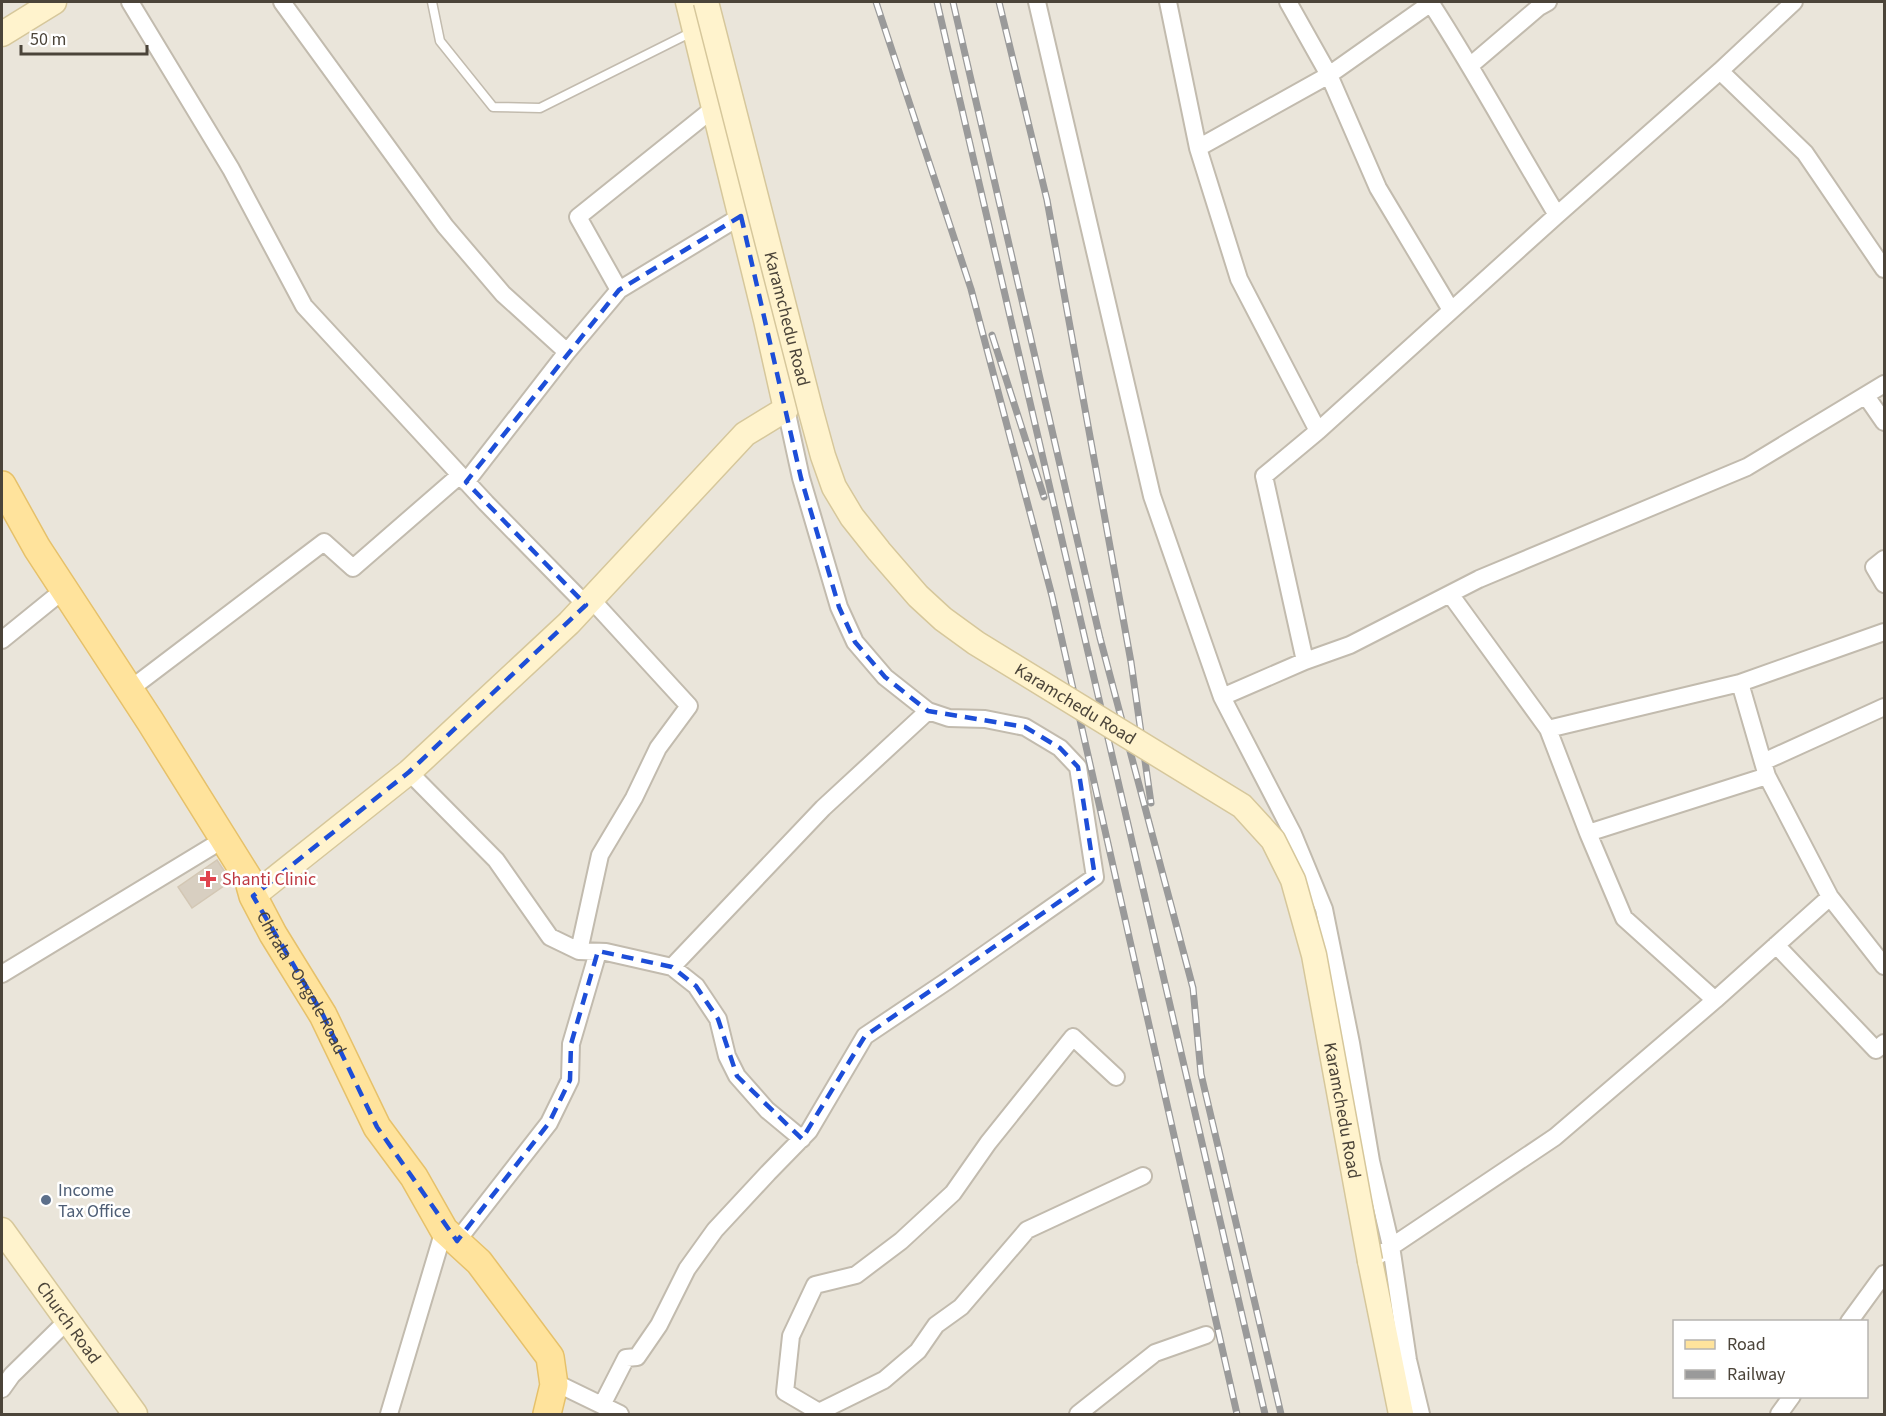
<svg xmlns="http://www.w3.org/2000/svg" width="1886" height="1416" font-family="'Source Sans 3',sans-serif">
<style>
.residential{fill:#eae5da;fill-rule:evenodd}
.building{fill:#d8cfc1;stroke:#d3c7b4;stroke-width:1.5}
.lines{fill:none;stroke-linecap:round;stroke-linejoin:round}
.lane-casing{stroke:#c2bbae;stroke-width:11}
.street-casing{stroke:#c2bbae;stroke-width:20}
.secondary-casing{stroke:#d6c79b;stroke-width:27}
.primary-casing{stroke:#e6c16a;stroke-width:30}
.lane{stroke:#fff;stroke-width:8}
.street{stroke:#fff;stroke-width:16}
.secondary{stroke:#fff3cd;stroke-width:24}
.primary{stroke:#ffe39c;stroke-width:27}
.rail-casing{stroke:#9a9a9a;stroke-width:7}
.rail{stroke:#fff;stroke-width:4.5;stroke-dasharray:14;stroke-linecap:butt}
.secondary-bridge-casing{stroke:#d6c79b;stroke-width:27;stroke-linecap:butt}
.secondary-bridge{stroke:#fff3cd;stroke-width:24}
.marked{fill:none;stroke:#1d4ed8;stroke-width:4.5;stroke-dasharray:12 8;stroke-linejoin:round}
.health-dot{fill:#e0444e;stroke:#fff;stroke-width:2}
.service-dot{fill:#5c6f8a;stroke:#fff;stroke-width:2}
.labels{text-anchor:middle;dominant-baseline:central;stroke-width:5;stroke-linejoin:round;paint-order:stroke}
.street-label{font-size:18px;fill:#4b4439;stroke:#fff}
.health-label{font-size:18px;fill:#be3a42;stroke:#fff;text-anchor:start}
.service-label{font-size:18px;fill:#4e5e75;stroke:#fff;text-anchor:start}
</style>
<rect width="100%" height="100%" fill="#f6f3ec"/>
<!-- residential -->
<path class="residential" d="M2 2H1884V1414H2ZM1674 1322H1866V1396H1674Z"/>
<!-- building -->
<path class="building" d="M217 860 231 881 192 908 178 887Z"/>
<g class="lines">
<!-- lane casing -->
<g class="lane-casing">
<path id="lane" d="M432 2 440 41 493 107 540 108 694 31"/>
</g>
<!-- street casing -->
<g class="street-casing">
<path id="street" d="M130 2 231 169 304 306 486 503 586 605
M282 2 445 226 503 294 567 352 619 290 741 216
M1037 2 1152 496 1222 697
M1168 2 1198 148 1239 279 1318 431 1557 215 1720 71 1794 2
M1288 2 1329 75 1378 188 1451 310
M1430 2C1475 71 1514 144 1557 215
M1471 65 1539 7 1548 2
M1720 71 1805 153 1884 269
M1198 148 1329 75 1431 3
M619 290 578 217 714 108
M1866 396 1884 422
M1318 431 1264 476 1305 661 1350 645 1479 579 1747 467 1884 384
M466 482 567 352
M1884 559 1874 567 1884 584
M1450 594 1548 729 1740 683
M2 640 55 597
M1305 661 1222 697 1293 834 1324 909 1351 1043 1371 1161 1391 1246 1408 1360 1421 1414
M129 690 324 542 353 568 460 475
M1548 729 1588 833 1624 918 1715 1000
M1763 762 1884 707
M409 772 496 860 550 937 579 951 606 952 672 967 696 986 718 1019 727 1056 737 1076 767 1110 802 1139
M1588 833 1767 776
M1830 897 1884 966
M1776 945 1876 1050 1884 1043
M579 951 600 855 634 798 658 748 689 706 591 599
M672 967 823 808 928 711
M2 974 211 847
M457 1241 549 1123 570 1080 571 1044 598 952
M1370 1261 1555 1137 1715 1000 1830 897 1767 776 1740 683 1884 632
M1849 1322 1884 1274
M554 1382 620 1414
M2 1389 12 1375 67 1321
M602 1405 626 1358 637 1357 659 1325 687 1269 715 1230 768 1173 809 1131 865 1036 947 981 1095 877 1078 767 1060 748 1025 727 985 719 949 718 928 711 885 677 855 642 839 607 801 478 786 409
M819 1412 785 1392 791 1336 815 1285 856 1275 901 1241 953 1193 988 1143 1073 1037 1116 1077
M389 1414 444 1230
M817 1414 819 1412 884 1380 918 1351 936 1325 961 1307 1027 1230 1143 1176
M1078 1414 1155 1353 1206 1335
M1779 1414 1792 1396"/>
</g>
<!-- secondary casing -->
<g class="secondary-casing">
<g id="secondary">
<path d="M2 34 54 2"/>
<path d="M253 896 409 772 569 623 745 434 786 409 766 320 688 2"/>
<path id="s1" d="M2 1230 135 1414"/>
<path d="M1370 1261 1401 1414"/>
</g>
</g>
<!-- primary casing -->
<g class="primary-casing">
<g id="primary">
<path id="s2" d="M2 485 37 548 150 721 248 878 253 896 273 934 323 1015 377 1127 414 1177 444 1230 479 1262 550 1357 554 1385 547 1414"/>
</g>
</g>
<!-- lane -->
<use href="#lane" class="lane"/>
<!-- street -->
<use href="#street" class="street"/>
<!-- secondary -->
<use href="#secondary" class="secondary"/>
<!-- primary -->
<use href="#primary" class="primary"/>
<!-- rail casing -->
<g class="rail-casing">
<path id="rail" d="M876 2 971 289 1052 596 1237 1414
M937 2 1265 1414
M953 2 1100 638 1193 988 1201 1074 1281 1414
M999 2 1047 200 1131 662 1151 803
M992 335 1044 497"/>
</g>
<!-- rail -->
<use href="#rail" class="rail"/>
<!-- secondary-bridge casing -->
<g class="secondary-bridge-casing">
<g id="secondary-bridge">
<path id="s3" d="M706 2 811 412 823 456 834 487 852 517 879 551 918 596 943 619 976 643 1242 806 1273 840 1293 880 1314 955 1370 1261"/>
</g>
</g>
<!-- secondary-bridge -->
<use href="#secondary-bridge" class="secondary-bridge"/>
</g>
<!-- marked area -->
<path class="marked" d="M741 216 801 478 839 607 855 642 885 677 928 711 1025 727 1060 748 1078 767 1095 877 865 1036 802 1139 737 1076 718 1019 696 986 672 967 598 951 571 1044 570 1080 549 1123 457 1241 377 1127 323 1015 253 896 409 772 586 605 466 482 619 290Z"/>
<!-- markers -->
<path class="health-dot" d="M205 870h6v6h6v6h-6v6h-6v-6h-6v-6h6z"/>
<circle class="service-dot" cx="46" cy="1200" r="6"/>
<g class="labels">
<!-- street labels -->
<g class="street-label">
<text stroke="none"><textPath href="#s3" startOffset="327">Karamchedu Road</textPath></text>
<text stroke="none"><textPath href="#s3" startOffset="831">Karamchedu Road</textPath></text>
<text stroke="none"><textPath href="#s2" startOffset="582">Chirala - Ongole Road</textPath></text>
<text stroke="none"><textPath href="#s3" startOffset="1353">Karamchedu Road</textPath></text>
<text stroke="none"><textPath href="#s1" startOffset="114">Church Road</textPath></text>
</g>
<!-- health labels -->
<g class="health-label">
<text x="222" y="879">Shanti Clinic</text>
</g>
<!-- service labels -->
<g class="service-label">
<text x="58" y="1190">Income<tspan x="58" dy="21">Tax Office</tspan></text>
</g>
</g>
<!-- border -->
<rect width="1886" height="1416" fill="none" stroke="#4b4439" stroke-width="6"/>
<!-- legend -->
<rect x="1673" y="1320" width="195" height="78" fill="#ffffff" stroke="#b7b4b0" stroke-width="1.5"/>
<rect x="1685" y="1340" width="30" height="9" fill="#ffe39c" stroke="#b7b4b0" stroke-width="1.5"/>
<text x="1727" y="1350" font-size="18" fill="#4b4439">Road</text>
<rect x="1685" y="1370" width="30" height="9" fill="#9a9a9a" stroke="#b7b4b0" stroke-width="1.5"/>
<text x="1727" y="1380" font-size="18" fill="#4b4439">Railway</text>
<!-- scale -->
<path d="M21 45v9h126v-9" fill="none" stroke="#4b4439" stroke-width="3"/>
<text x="30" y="45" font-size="18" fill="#4b4439" stroke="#ffffff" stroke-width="4.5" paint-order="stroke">50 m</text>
</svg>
